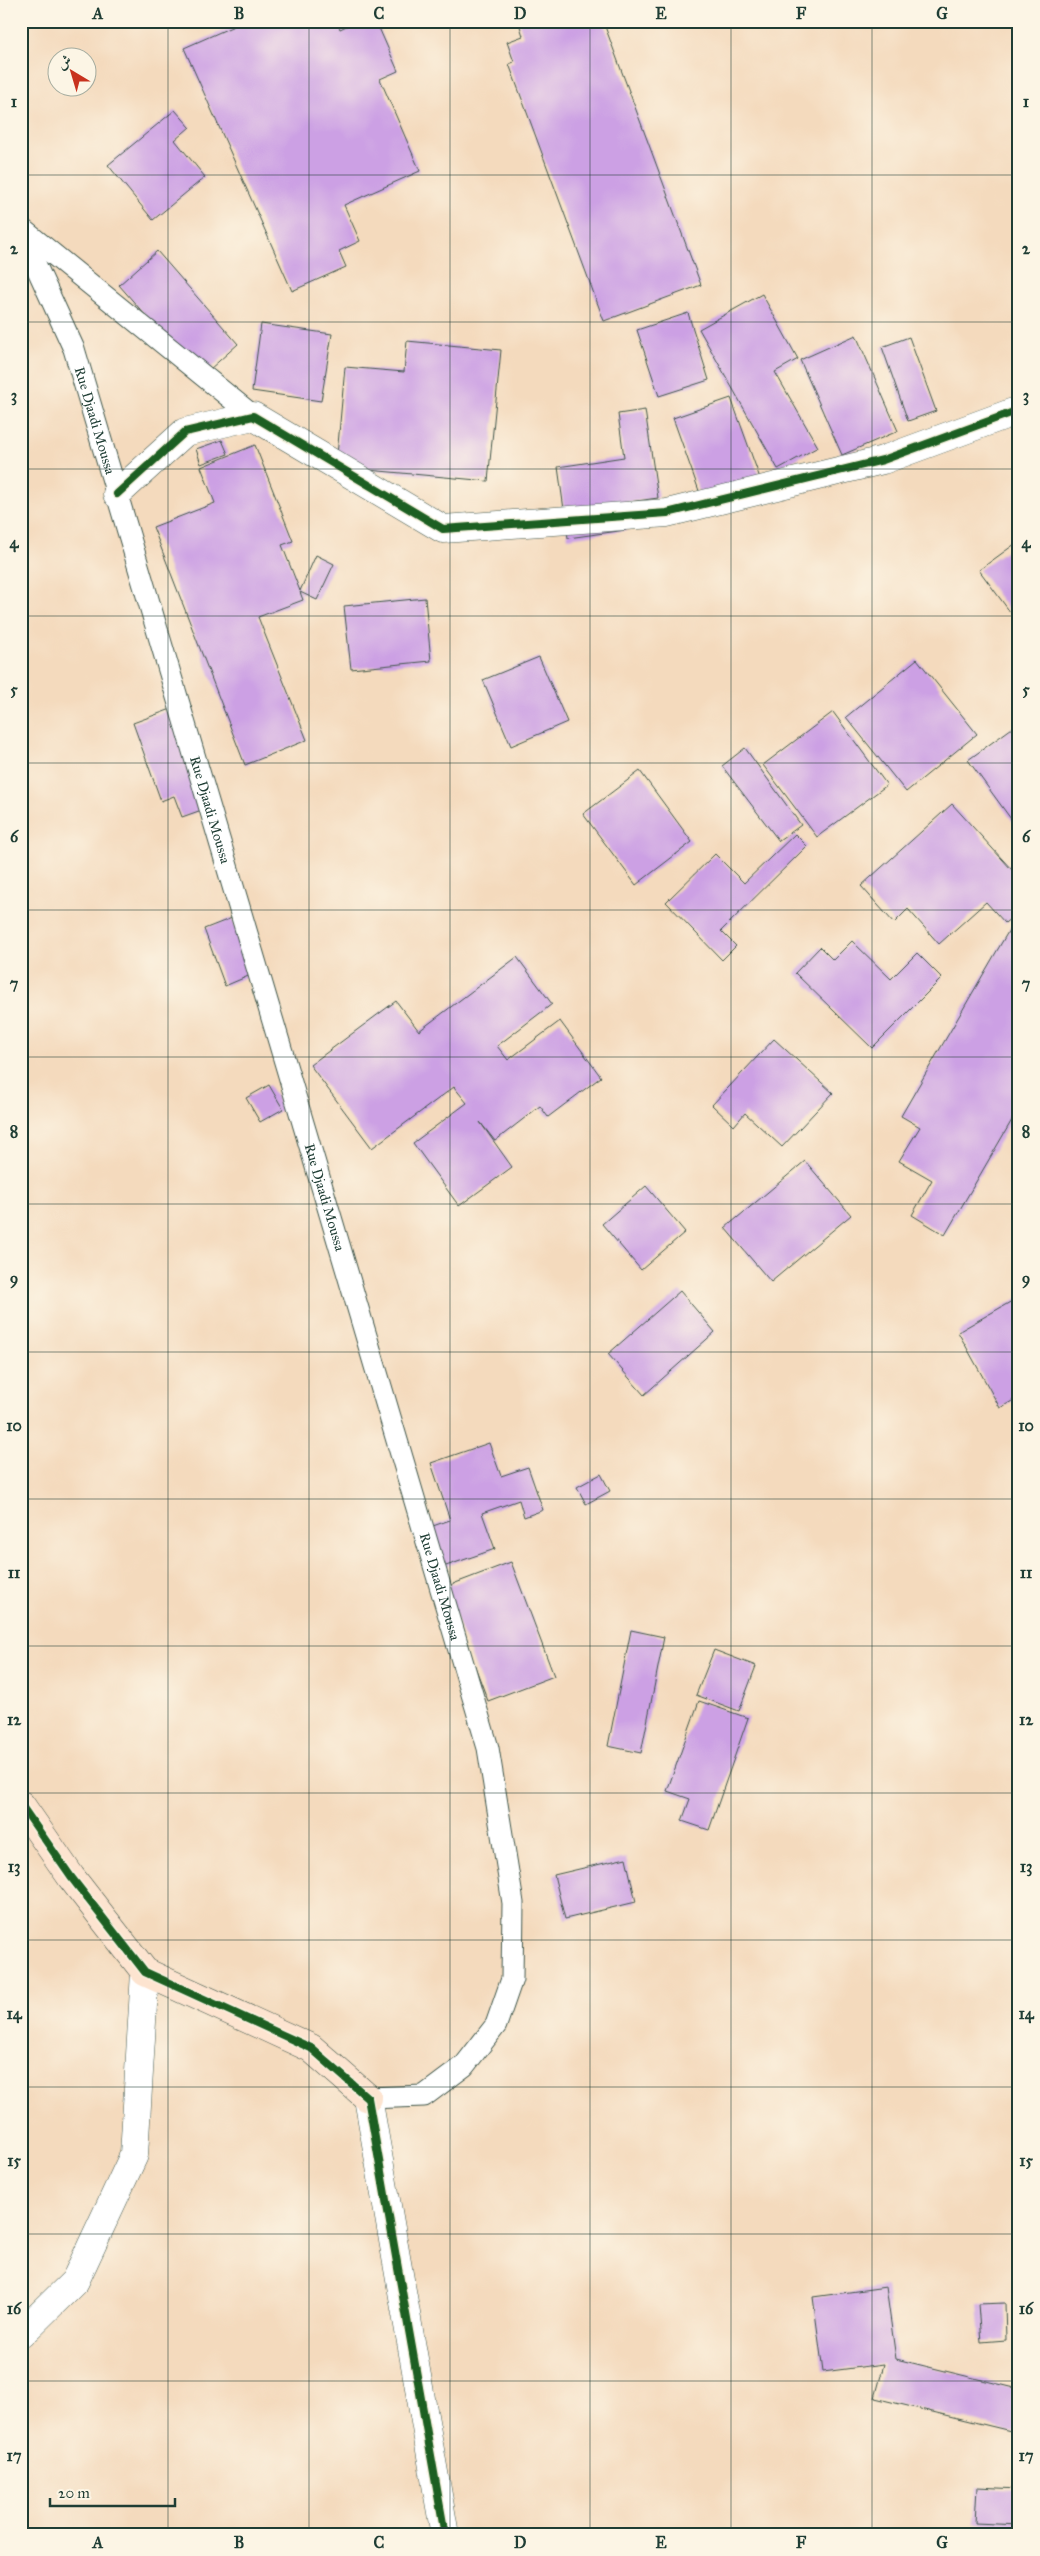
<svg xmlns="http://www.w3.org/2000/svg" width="1040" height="2556" font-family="'IM FELL Great Primer',Amiri,serif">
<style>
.building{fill:#cca0e4}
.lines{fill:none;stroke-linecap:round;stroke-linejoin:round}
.lane-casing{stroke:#3f5549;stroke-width:23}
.street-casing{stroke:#3f5549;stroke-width:29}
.secondary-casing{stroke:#3f5549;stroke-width:29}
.lane{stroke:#fff;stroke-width:21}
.street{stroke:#fff;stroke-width:28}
.secondary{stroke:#fde4d0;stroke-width:28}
.cycleway-casing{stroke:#fcf5e5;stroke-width:11}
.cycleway{stroke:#1b5e20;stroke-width:8}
.grid{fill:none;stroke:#1f3d34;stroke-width:1;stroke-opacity:0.55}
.labels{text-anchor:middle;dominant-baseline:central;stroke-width:4;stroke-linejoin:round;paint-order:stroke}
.street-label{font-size:14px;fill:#1f3d34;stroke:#fcf5e5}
.neatline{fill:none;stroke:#1f3d34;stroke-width:2}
.grid-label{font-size:16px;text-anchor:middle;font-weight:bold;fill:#1f3d34}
</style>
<rect width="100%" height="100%" fill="#fcf5e5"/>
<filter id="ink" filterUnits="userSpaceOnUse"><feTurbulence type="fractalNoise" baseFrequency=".02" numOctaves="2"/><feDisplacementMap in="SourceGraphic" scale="10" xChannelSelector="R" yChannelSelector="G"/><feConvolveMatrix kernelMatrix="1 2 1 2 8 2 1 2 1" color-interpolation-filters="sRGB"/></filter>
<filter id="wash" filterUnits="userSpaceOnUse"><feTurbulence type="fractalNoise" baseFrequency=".0096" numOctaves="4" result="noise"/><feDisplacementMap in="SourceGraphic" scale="20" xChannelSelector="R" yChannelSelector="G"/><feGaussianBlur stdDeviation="1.12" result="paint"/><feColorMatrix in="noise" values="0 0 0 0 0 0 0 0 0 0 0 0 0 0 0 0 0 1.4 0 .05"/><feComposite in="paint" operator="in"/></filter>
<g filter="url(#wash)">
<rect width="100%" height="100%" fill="#f4dabd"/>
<g id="blocks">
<!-- building -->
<path class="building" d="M245 21H336L340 29 357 21H376L398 71 380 79 420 171 344 205 360 241 339 251 346 267 292 291 184 48Z
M524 21H603L701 285 604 321 509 64 514 62 507 42 523 36 519 23Z
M175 110 190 127 175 140 205 177 153 220 108 165Z
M157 251 238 344 200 378 119 285Z
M762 294 798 359 775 372 818 447 778 469 699 329Z
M688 313 709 380 659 396 637 330Z
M261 324 332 334 321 401 252 391Z
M856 335 898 431 842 455 800 360Z
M909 337 936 411 908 421 882 347Z
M407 341 501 350 488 481 336 467 345 367 404 372Z
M731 398 761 481 703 502 673 418Z
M645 410 658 498 622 503 626 530 568 538 558 467 624 457 618 414Z
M222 440 228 454 201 464 196 449Z
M255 445 293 541 282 545 300 591 316 555 334 564 317 600 300 592 303 600 258 617 307 740 245 765 153 527 215 503 201 467Z
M1019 541V624L979 570Z
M425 598 431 661 351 669 344 606Z
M539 657 567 722 511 746 483 680Z
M917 659 977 734 906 792 846 717Z
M174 708 210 807 182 817 174 796 161 801 133 723Z
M833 712 887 785 817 837 763 765Z
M1019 723V830L968 760Z
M745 748 801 825 779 841 722 766Z
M640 771 692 842 636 885 583 814Z
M952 804 1012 870 1019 864V911L1005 923 986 902 939 944 908 909 894 923 861 886Z
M795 834 807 846 721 931 736 946 722 960 666 902 715 854 744 883Z
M232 918 253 974 225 986 204 929Z
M1016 918 1019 919V1108L945 1235 912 1215 932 1180 899 1161 920 1127 901 1116Z
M852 941 891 979 917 953 942 978 872 1048 795 973 820 947 833 960Z
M517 957 552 1004 497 1046 508 1060 560 1021 601 1077 548 1117 540 1106 495 1141 480 1122 512 1167 459 1206 413 1143 467 1103 454 1087 372 1148 310 1065 396 1001 419 1031Z
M774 1039 833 1093 782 1147 745 1113 734 1126 712 1105Z
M269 1085 283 1109 260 1122 246 1098Z
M805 1161 851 1215 771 1282 725 1228Z
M646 1186 685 1232 641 1270 602 1224Z
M680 1291 715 1332 644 1395 608 1354Z
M1019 1297V1397L1000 1408 958 1332Z
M489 1443 501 1476 528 1467 543 1510 524 1517 519 1500 482 1513 495 1549 443 1567 430 1527 450 1520 431 1463Z
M601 1474 610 1491 586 1504 577 1487Z
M511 1562 554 1676 488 1701 445 1587Z
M631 1630 664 1637 641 1753 608 1746Z
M714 1650 756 1666 739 1711 696 1695Z
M699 1701 748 1718 709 1830 682 1821 690 1799 667 1791Z
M626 1858 636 1902 565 1919 554 1875Z
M886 2287 896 2359 1019 2389V2433L875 2398 884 2364 823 2372 813 2297Z
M1005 2303 1006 2340 981 2342 978 2304Z
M977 2487 1019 2489V2525L975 2523Z"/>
</g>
</g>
<g filter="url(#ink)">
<use href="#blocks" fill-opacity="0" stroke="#3f5549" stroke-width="1"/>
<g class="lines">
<!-- lane casing -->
<g class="lane-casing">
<g id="lane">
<path d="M22 229 253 416"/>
<path id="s1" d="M21 233 74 349 488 1748 513 1903 512 1979 496 2025 464 2066 424 2096 368 2098"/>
</g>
</g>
<!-- street casing -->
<g class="street-casing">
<path id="street" d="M117 494 185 432 253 416 443 529 667 513 883 460 1019 410
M368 2098 445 2535
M21 2334 75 2281 134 2155 145 1972"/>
</g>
<!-- secondary casing -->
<g class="secondary-casing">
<path id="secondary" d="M21 1805 71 1877 145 1972 311 2048 368 2098"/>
</g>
<!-- lane -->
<use href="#lane" class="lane"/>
<!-- street -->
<use href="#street" class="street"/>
<!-- secondary -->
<use href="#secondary" class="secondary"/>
<!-- cycleway casing -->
<g class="cycleway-casing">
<path id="cycleway" d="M117 494 185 432 253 416 443 529 667 513 883 460 1019 410
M21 1805 71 1877 145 1972 311 2048 368 2098 445 2535"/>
</g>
<!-- cycleway -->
<use href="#cycleway" class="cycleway"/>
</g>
</g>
<!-- grid -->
<path class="grid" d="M168 21V2535M309 21V2535M450 21V2535M590 21V2535M731 21V2535M872 21V2535M21 175H1019M21 322H1019M21 469H1019M21 616H1019M21 763H1019M21 910H1019M21 1057H1019M21 1204H1019M21 1352H1019M21 1499H1019M21 1646H1019M21 1793H1019M21 1940H1019M21 2087H1019M21 2234H1019M21 2381H1019"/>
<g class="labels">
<!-- street labels -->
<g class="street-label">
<text stroke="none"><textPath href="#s1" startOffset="202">Rue Djaadi Moussa</textPath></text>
<text stroke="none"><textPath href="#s1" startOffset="608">Rue Djaadi Moussa</textPath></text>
<text stroke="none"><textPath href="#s1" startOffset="1012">Rue Djaadi Moussa</textPath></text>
<text stroke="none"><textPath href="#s1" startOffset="1418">Rue Djaadi Moussa</textPath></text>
</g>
</g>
<!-- margin -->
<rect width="1040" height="2556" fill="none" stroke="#fcf5e5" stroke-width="55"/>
<!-- north arrow -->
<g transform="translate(72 72) rotate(322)"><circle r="24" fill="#fcf5e5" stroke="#a4ab9e"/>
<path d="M0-4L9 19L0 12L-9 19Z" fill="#c8321e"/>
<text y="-8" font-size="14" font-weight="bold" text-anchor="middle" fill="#1f3d34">ش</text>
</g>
<!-- scale -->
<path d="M50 2498v8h125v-8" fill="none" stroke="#1f3d34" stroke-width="2.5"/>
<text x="58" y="2498" font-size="15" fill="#1f3d34" stroke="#fcf5e5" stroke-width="4" paint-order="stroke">20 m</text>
<rect x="28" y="28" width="984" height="2500" class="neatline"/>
<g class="grid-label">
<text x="98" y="19">A</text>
<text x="239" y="19">B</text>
<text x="379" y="19">C</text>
<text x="520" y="19">D</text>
<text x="661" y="19">E</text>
<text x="801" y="19">F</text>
<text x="942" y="19">G</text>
<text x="14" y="107">1</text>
<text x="1026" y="107">1</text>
<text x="14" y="254">2</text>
<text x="1026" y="254">2</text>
<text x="14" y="401">3</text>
<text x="1026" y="401">3</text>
<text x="14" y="548">4</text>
<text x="1026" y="548">4</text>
<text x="14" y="695">5</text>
<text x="1026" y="695">5</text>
<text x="14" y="842">6</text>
<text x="1026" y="842">6</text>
<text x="14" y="989">7</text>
<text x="1026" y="989">7</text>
<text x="14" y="1137">8</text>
<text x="1026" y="1137">8</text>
<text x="14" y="1284">9</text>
<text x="1026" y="1284">9</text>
<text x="14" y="1431">10</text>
<text x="1026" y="1431">10</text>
<text x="14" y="1578">11</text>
<text x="1026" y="1578">11</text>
<text x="14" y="1725">12</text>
<text x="1026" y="1725">12</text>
<text x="14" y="1872">13</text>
<text x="1026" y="1872">13</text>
<text x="14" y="2019">14</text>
<text x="1026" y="2019">14</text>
<text x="14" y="2166">15</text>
<text x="1026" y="2166">15</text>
<text x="14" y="2314">16</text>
<text x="1026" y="2314">16</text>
<text x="14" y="2461">17</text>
<text x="1026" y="2461">17</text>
<text x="98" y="2548">A</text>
<text x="239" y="2548">B</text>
<text x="379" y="2548">C</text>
<text x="520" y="2548">D</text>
<text x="661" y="2548">E</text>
<text x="801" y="2548">F</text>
<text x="942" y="2548">G</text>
</g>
</svg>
